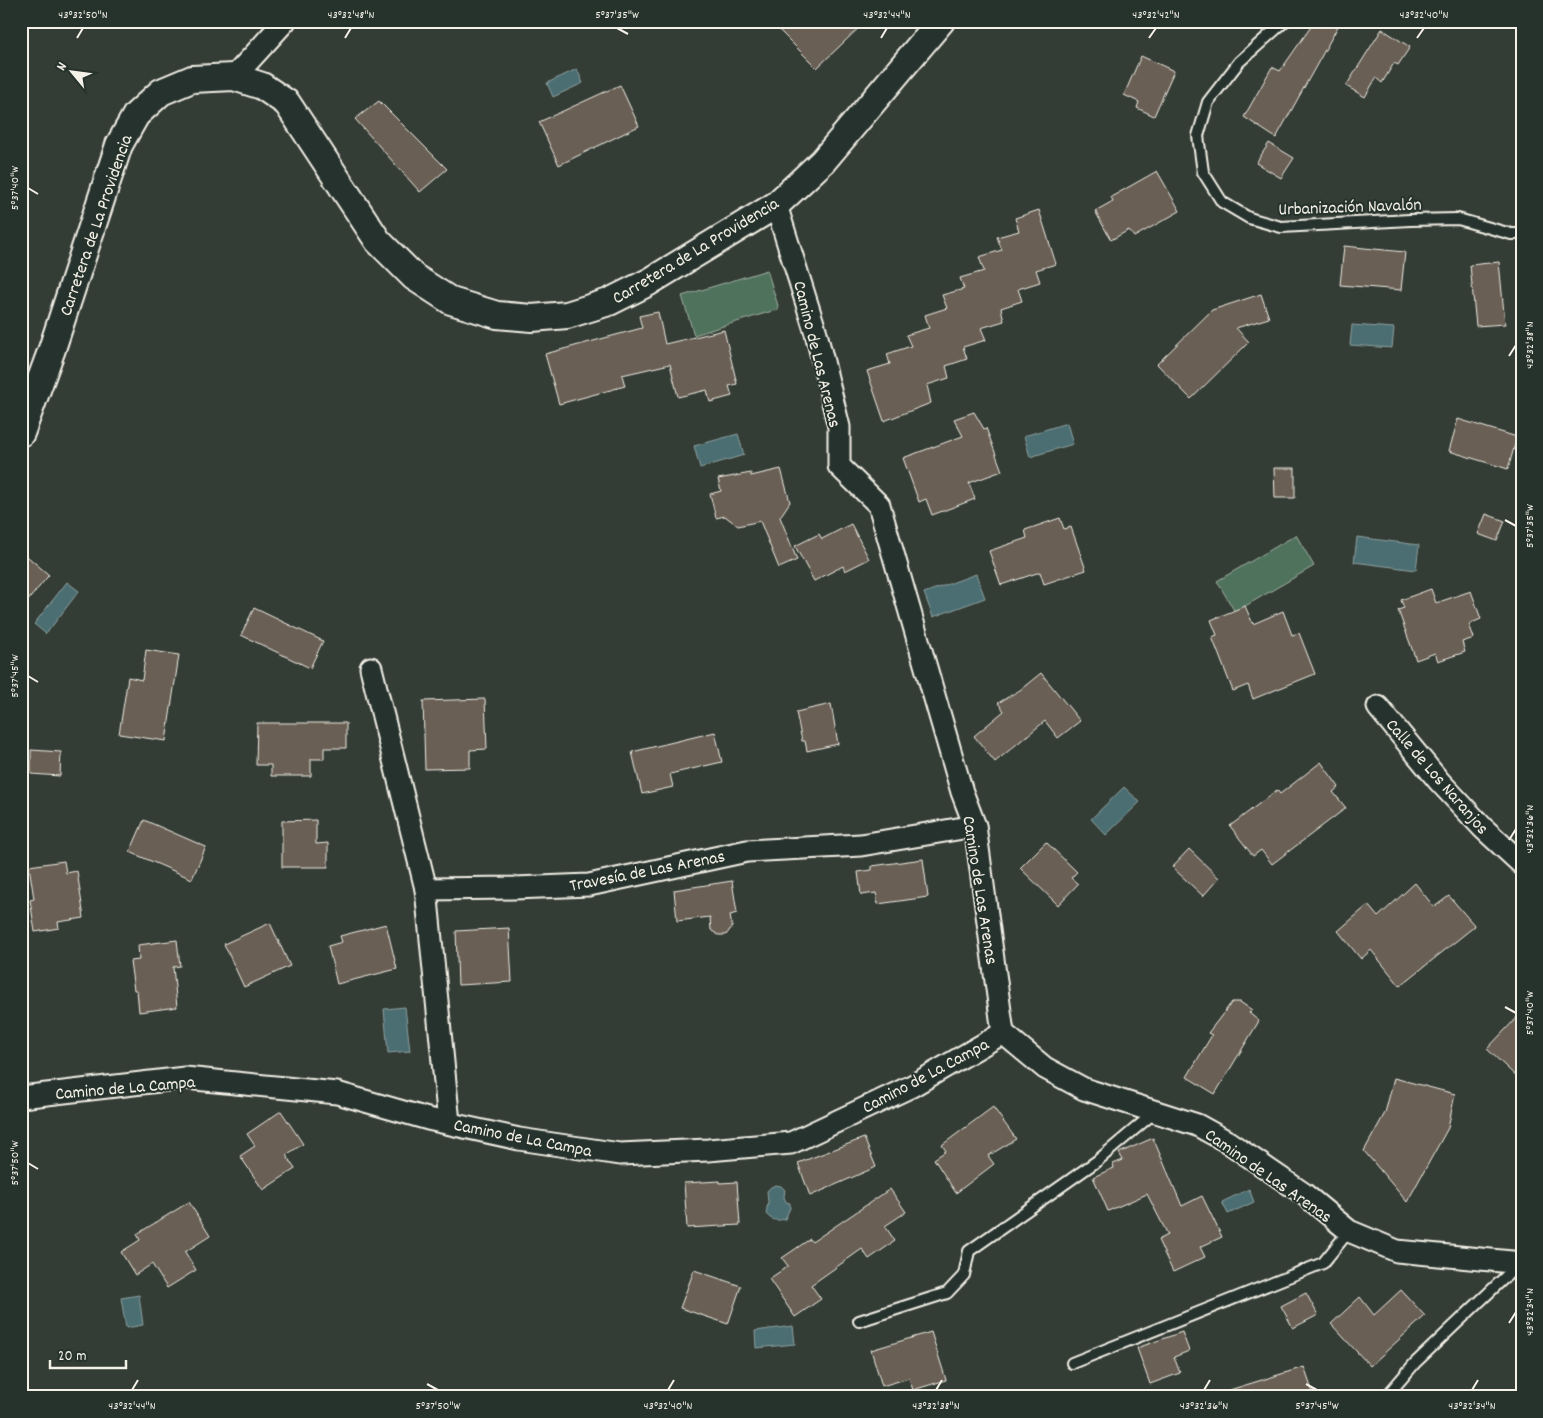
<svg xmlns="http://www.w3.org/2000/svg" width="1543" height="1418" font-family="Dekko,sans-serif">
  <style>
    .green { fill: #50725d; stroke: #a2b2a2 }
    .water { fill: #4c6e72; stroke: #8fa2a1 }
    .building { fill: #695e54; stroke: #f4f1e8 }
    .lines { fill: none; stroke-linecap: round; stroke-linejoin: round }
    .service-casing { stroke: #f4f1e8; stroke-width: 14 }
    .minor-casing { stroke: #f4f1e8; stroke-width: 25 }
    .tertiary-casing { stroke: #f4f1e8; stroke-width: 30 }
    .service { stroke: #26332d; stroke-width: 10 }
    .minor { stroke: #26332d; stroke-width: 21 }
    .tertiary { stroke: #26332d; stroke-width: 26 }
    .ticks { fill: none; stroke: #f4f1e8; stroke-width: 2 }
    .labels { text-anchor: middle; stroke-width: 4; stroke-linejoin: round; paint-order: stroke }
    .street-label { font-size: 18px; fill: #f4f1e8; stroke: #26332d }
    .neatline { fill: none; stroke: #f4f1e8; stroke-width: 2 }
    .ticks-label { font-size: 12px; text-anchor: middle; fill: #f4f1e8 }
  </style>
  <rect width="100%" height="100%" fill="#333c35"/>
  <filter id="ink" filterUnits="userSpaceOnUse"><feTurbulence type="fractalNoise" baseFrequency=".02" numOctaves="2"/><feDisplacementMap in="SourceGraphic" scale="10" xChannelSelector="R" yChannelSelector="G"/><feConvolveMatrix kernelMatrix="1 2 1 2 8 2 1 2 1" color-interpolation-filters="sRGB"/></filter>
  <g filter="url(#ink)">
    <g class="green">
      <path d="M767 270 779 309 694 335 682 296Z"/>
      <path d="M1296 535 1314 566 1235 612 1217 581Z"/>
    </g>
    <g class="water">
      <path d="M577 69 583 83 553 97 547 83Z"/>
      <path d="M1352 325 1394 328 1392 348 1350 345Z"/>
      <path d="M1067 423 1073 444 1030 457 1024 436Z"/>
      <path d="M738 434 744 455 700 468 694 446Z"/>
      <path d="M1357 537 1419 545 1416 570 1354 562Z"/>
      <path d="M976 574 985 598 933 617 924 593Z"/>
      <path d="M67 582 79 591 46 634 34 624Z"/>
      <path d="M1124 787 1140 802 1106 835 1091 819Z"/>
      <path d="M405 1007 410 1051 388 1053 384 1009Z"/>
      <path d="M776 1185 781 1186 785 1190 784 1197 786 1202 790 1203V1208L785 1219C777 1221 772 1221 766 1214L768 1202 767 1191 771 1187Z"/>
      <path d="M1249 1189 1254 1202 1228 1214 1222 1202Z"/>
      <path d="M139 1295 143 1325 126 1328 121 1298Z"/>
      <path d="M793 1326 795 1344 756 1348 755 1331Z"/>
    </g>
    <g class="building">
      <path d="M770 21H866L817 68Z"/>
      <path d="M1315 21H1341L1276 138 1244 117 1272 67 1280 71Z"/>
      <path d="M1382 29 1410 47 1398 65 1394 63 1382 83 1376 78 1365 97 1346 86Z"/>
      <path d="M1141 56 1174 71 1154 116 1137 108 1139 102 1124 95Z"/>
      <path d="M620 85 639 126 559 165 539 122Z"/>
      <path d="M379 101 447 169 420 192 355 119Z"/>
      <path d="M1269 143 1294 158 1281 178 1256 163Z"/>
      <path d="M1157 171 1180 211 1134 237 1129 230 1111 240 1095 211 1113 201 1111 197Z"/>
      <path d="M1039 210 1056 264 1036 270 1040 282 1018 289 1022 301 1001 308 1004 321 981 328 986 340 963 347 967 359 946 366 949 378 927 385 931 403 884 421 867 371 890 364 887 354 911 346 906 335 929 328 925 315 947 308 942 295 964 289 960 278 984 271 979 257 1002 250 997 237 1019 231 1015 218Z"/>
      <path d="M1344 246 1405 252 1401 290 1340 285Z"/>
      <path d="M1499 262 1505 324 1476 326 1470 265Z"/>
      <path d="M1261 294 1269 318 1236 328 1249 342 1191 399 1157 364 1212 310Z"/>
      <path d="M658 312 665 344 724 330 737 384 729 386 732 396 710 402 707 390 678 397 670 364 622 375 625 386 559 404 545 354 642 328 639 316Z"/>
      <path d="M974 412 984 429 986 428 1002 471 969 483 975 499 932 515 926 499 919 502 903 458 963 436 954 419Z"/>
      <path d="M1458 419 1517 437 1508 469 1449 451Z"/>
      <path d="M1274 468H1295V498H1275Z"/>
      <path d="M781 469 790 502 780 517 797 560 779 568 760 521 738 526 725 516 716 518 710 494 721 491 718 479 751 473V476Z"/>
      <path d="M1486 514 1505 521 1497 541 1478 534Z"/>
      <path d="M1060 518 1064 529 1071 527 1086 570 1044 584 1040 572 1001 585 989 551 1027 538 1025 530Z"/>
      <path d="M851 524 869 559 845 571 843 566 814 581 795 546 819 534 822 539Z"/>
      <path d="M21 551 49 575 21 609Z"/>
      <path d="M1431 589 1436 603 1471 591 1481 619 1469 624 1474 638 1462 642 1465 652 1438 661 1435 653 1416 660 1398 610 1404 608 1401 600Z"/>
      <path d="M1245 606 1253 624 1283 611 1292 635 1299 633 1315 674 1253 699 1248 685 1233 691 1212 637 1217 635 1211 620Z"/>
      <path d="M254 608 323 641 310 668 241 635Z"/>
      <path d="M146 650 179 655 166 741 119 734 128 677 142 680Z"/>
      <path d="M1041 673 1080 721 1058 738 1045 721 995 762 974 736 1004 711 998 703 1020 690Z"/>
      <path d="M485 699 487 749 470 750V768L425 769 423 701Z"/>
      <path d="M831 704 838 744 807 751 805 741H802L796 712Z"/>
      <path d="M257 723H346V748H324V759H311V776H271V765H256Z"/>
      <path d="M715 732 722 762 670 774 673 787 642 794 632 752Z"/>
      <path d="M31 750 61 752 60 776 31 774Z"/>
      <path d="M1321 762 1339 787 1333 792 1346 808 1272 864 1261 850 1253 856 1230 826 1277 790 1280 794Z"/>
      <path d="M144 820 206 847 192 879 130 852Z"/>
      <path d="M316 820V844L328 843V867H282V821Z"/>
      <path d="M1046 842 1077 872 1071 878 1078 884 1058 905 1020 868Z"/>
      <path d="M1189 849 1219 878 1203 896 1172 867Z"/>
      <path d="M923 859 928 897 878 904 876 893 861 895 858 872 872 870V866Z"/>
      <path d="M64 861 66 873 77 871 84 918 58 922 59 928 35 932 30 900 34 899 29 866Z"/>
      <path d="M732 881 737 913 730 915 732 927 726 935H718L711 930 710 917 677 921 674 890Z"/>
      <path d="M1415 883 1434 907 1449 896 1475 926 1400 986 1371 950 1361 959 1338 931 1368 905 1378 917Z"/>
      <path d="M270 923 290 966 244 987 224 944Z"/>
      <path d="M386 924 397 969 337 984 328 946 342 942 340 936Z"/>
      <path d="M509 928 512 982 458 985 456 931Z"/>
      <path d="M177 940 180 966 173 967 177 1007 139 1012 137 990H134L130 961 139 960 138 945Z"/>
      <path d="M1232 1002H1240L1252 1010 1249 1013 1259 1021 1215 1094 1187 1077 1212 1035 1208 1033Z"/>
      <path d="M1522 1012V1082L1487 1049Z"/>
      <path d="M1394 1078 1455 1094 1448 1128 1407 1202 1364 1151 1385 1113Z"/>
      <path d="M993 1107 1016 1139 988 1156 994 1164 956 1193 934 1159 946 1151 942 1145Z"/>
      <path d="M281 1111 303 1144 286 1155 295 1169 263 1190 240 1156 255 1146 247 1134Z"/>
      <path d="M864 1138 876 1167 810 1196 798 1163Z"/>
      <path d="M1153 1138 1182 1206 1202 1196 1222 1237 1200 1247 1205 1257 1173 1272 1158 1240 1168 1235 1147 1194 1108 1211 1093 1177 1114 1168 1113 1164 1123 1160 1119 1153Z"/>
      <path d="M720 1181V1183L737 1182 740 1225 687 1228 684 1183Z"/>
      <path d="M890 1189 906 1212 885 1226 895 1241 869 1259 862 1249 811 1285 821 1299 795 1317 769 1279 788 1266 782 1258 810 1239 812 1242Z"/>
      <path d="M189 1202 210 1236 185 1252 196 1270 167 1288 152 1264 135 1275 121 1252 140 1240 137 1234Z"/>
      <path d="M694 1270 741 1286 728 1324 680 1308Z"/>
      <path d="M1401 1290 1425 1316 1370 1366 1331 1324 1360 1297 1374 1315Z"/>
      <path d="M1306 1293 1318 1315 1293 1328 1281 1306Z"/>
      <path d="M931 1332 946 1380 913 1390 909 1378 882 1386 871 1350Z"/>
      <path d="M1182 1332 1189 1351 1174 1357 1180 1373 1150 1384 1137 1348Z"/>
      <path d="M1304 1367 1313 1393 1300 1397H1224L1223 1392Z"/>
    </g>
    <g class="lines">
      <g class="service-casing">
        <g id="service">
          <path d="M1285 21 1239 62 1208 102 1198 136 1203 172 1222 202 1249 218 1281 227 1410 220 1458 219 1511 234H1522"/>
          <path d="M859 1321 947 1293 964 1275 969 1251 1097 1161 1155 1112"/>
          <path d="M1072 1363 1323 1263 1349 1231"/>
          <path d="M1386 1397 1415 1363 1520 1263"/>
        </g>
      </g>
      <g class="minor-casing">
        <g id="minor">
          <path d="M234 77 285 21"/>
          <path d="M776 205 816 333 839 427V466L879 505 962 792 975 826 1003 1033 1045 1068 1084 1089 1197 1125 1228 1142 1304 1194 1349 1231 1397 1251 1522 1263"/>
          <path d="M371 668 426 889 515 888 589 885 747 851 861 845 975 826"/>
          <path d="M1378 707 1439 781 1483 828 1522 864"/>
          <path d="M426 889 449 1123"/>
          <path d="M21 1097 185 1078 337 1093 428 1119 519 1139 620 1154 708 1150 791 1143 912 1086 1003 1033"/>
        </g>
      </g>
      <g class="tertiary-casing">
        <path id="tertiary" d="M21 433 52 349 119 145 136 115 161 92 192 79 234 77 262 86 287 103 378 241 414 277 451 301 497 315 532 318 567 315 609 302 649 282 776 205 823 161 941 21"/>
      </g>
      <use href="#service" class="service"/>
      <use href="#minor" class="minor"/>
      <use href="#tertiary" class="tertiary"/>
    </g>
  </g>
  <path class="ticks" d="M617 28 628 34M77 38 83 28M345 38 351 28M881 38 887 28M1149 38 1156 28M1417 38 1424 28M28 188 38 194M1509 356 1516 345M1505 520 1516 526M28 676 38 682M1509 840 1516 829M1505 1007 1516 1013M28 1163 38 1169M1509 1323 1516 1312M427 1384 438 1390M1306 1384 1317 1390M132 1390 138 1380M668 1390 674 1380M936 1390 942 1380M1204 1390 1210 1380M1472 1390 1478 1380"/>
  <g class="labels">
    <g class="street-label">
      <text transform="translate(1350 206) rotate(-2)" y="6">Urbanización Navalón</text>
      <text transform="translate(95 225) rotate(-71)" y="6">Carretera de La Providencia</text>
      <text transform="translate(695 250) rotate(-31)" y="6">Carretera de La Providencia</text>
      <text transform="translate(818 354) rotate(76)" y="6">Camino de Las Arenas</text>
      <text transform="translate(1438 776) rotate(49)" y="6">Calle de Los Naranjos</text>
      <text transform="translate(647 870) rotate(-11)" y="6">Travesía de Las Arenas</text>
      <text transform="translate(981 890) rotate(81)" y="6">Camino de Las Arenas</text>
      <text transform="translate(925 1075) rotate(-28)" y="6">Camino de La Campa</text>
      <text transform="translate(125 1087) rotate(-5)" y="6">Camino de La Campa</text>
      <text transform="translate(523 1137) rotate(11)" y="6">Camino de La Campa</text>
      <text transform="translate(1269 1175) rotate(35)" y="6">Camino de Las Arenas</text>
    </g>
  </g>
  <rect width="1543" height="1418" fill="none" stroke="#26332d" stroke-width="55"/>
  <g transform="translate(72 72) rotate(299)" stroke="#26332d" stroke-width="4" paint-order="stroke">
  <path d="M0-4L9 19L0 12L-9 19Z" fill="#f4f1e8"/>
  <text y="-8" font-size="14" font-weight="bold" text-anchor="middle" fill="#f4f1e8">N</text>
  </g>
  <path d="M50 1360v8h76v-8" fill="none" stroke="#f4f1e8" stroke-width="2.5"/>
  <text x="58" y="1360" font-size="15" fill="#f4f1e8" stroke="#26332d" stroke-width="4" paint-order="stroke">20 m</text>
  <rect x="28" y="28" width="1488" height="1362" class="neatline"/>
  <g class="ticks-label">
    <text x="83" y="18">43°32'50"N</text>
    <text x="351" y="18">43°32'48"N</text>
    <text x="617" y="18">5°37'35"W</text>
    <text x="887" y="18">43°32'44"N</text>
    <text x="1156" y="18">43°32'42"N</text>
    <text x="1424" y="18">43°32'40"N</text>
    <text transform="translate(14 188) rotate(-90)" y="4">5°37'40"W</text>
    <text transform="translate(1529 345) rotate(-90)" y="4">43°32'38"N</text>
    <text transform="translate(1529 526) rotate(-90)" y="4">5°37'35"W</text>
    <text transform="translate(14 676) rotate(-90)" y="4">5°37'45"W</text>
    <text transform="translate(1529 829) rotate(-90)" y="4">43°32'36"N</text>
    <text transform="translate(1529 1013) rotate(-90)" y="4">5°37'40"W</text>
    <text transform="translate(14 1163) rotate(-90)" y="4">5°37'50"W</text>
    <text transform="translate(1529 1312) rotate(-90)" y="4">43°32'34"N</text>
    <text x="132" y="1409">43°32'44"N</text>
    <text x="438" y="1409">5°37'50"W</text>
    <text x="668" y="1409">43°32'40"N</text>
    <text x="936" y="1409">43°32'38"N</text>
    <text x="1204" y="1409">43°32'36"N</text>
    <text x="1317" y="1409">5°37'45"W</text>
    <text x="1472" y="1409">43°32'34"N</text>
  </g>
</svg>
